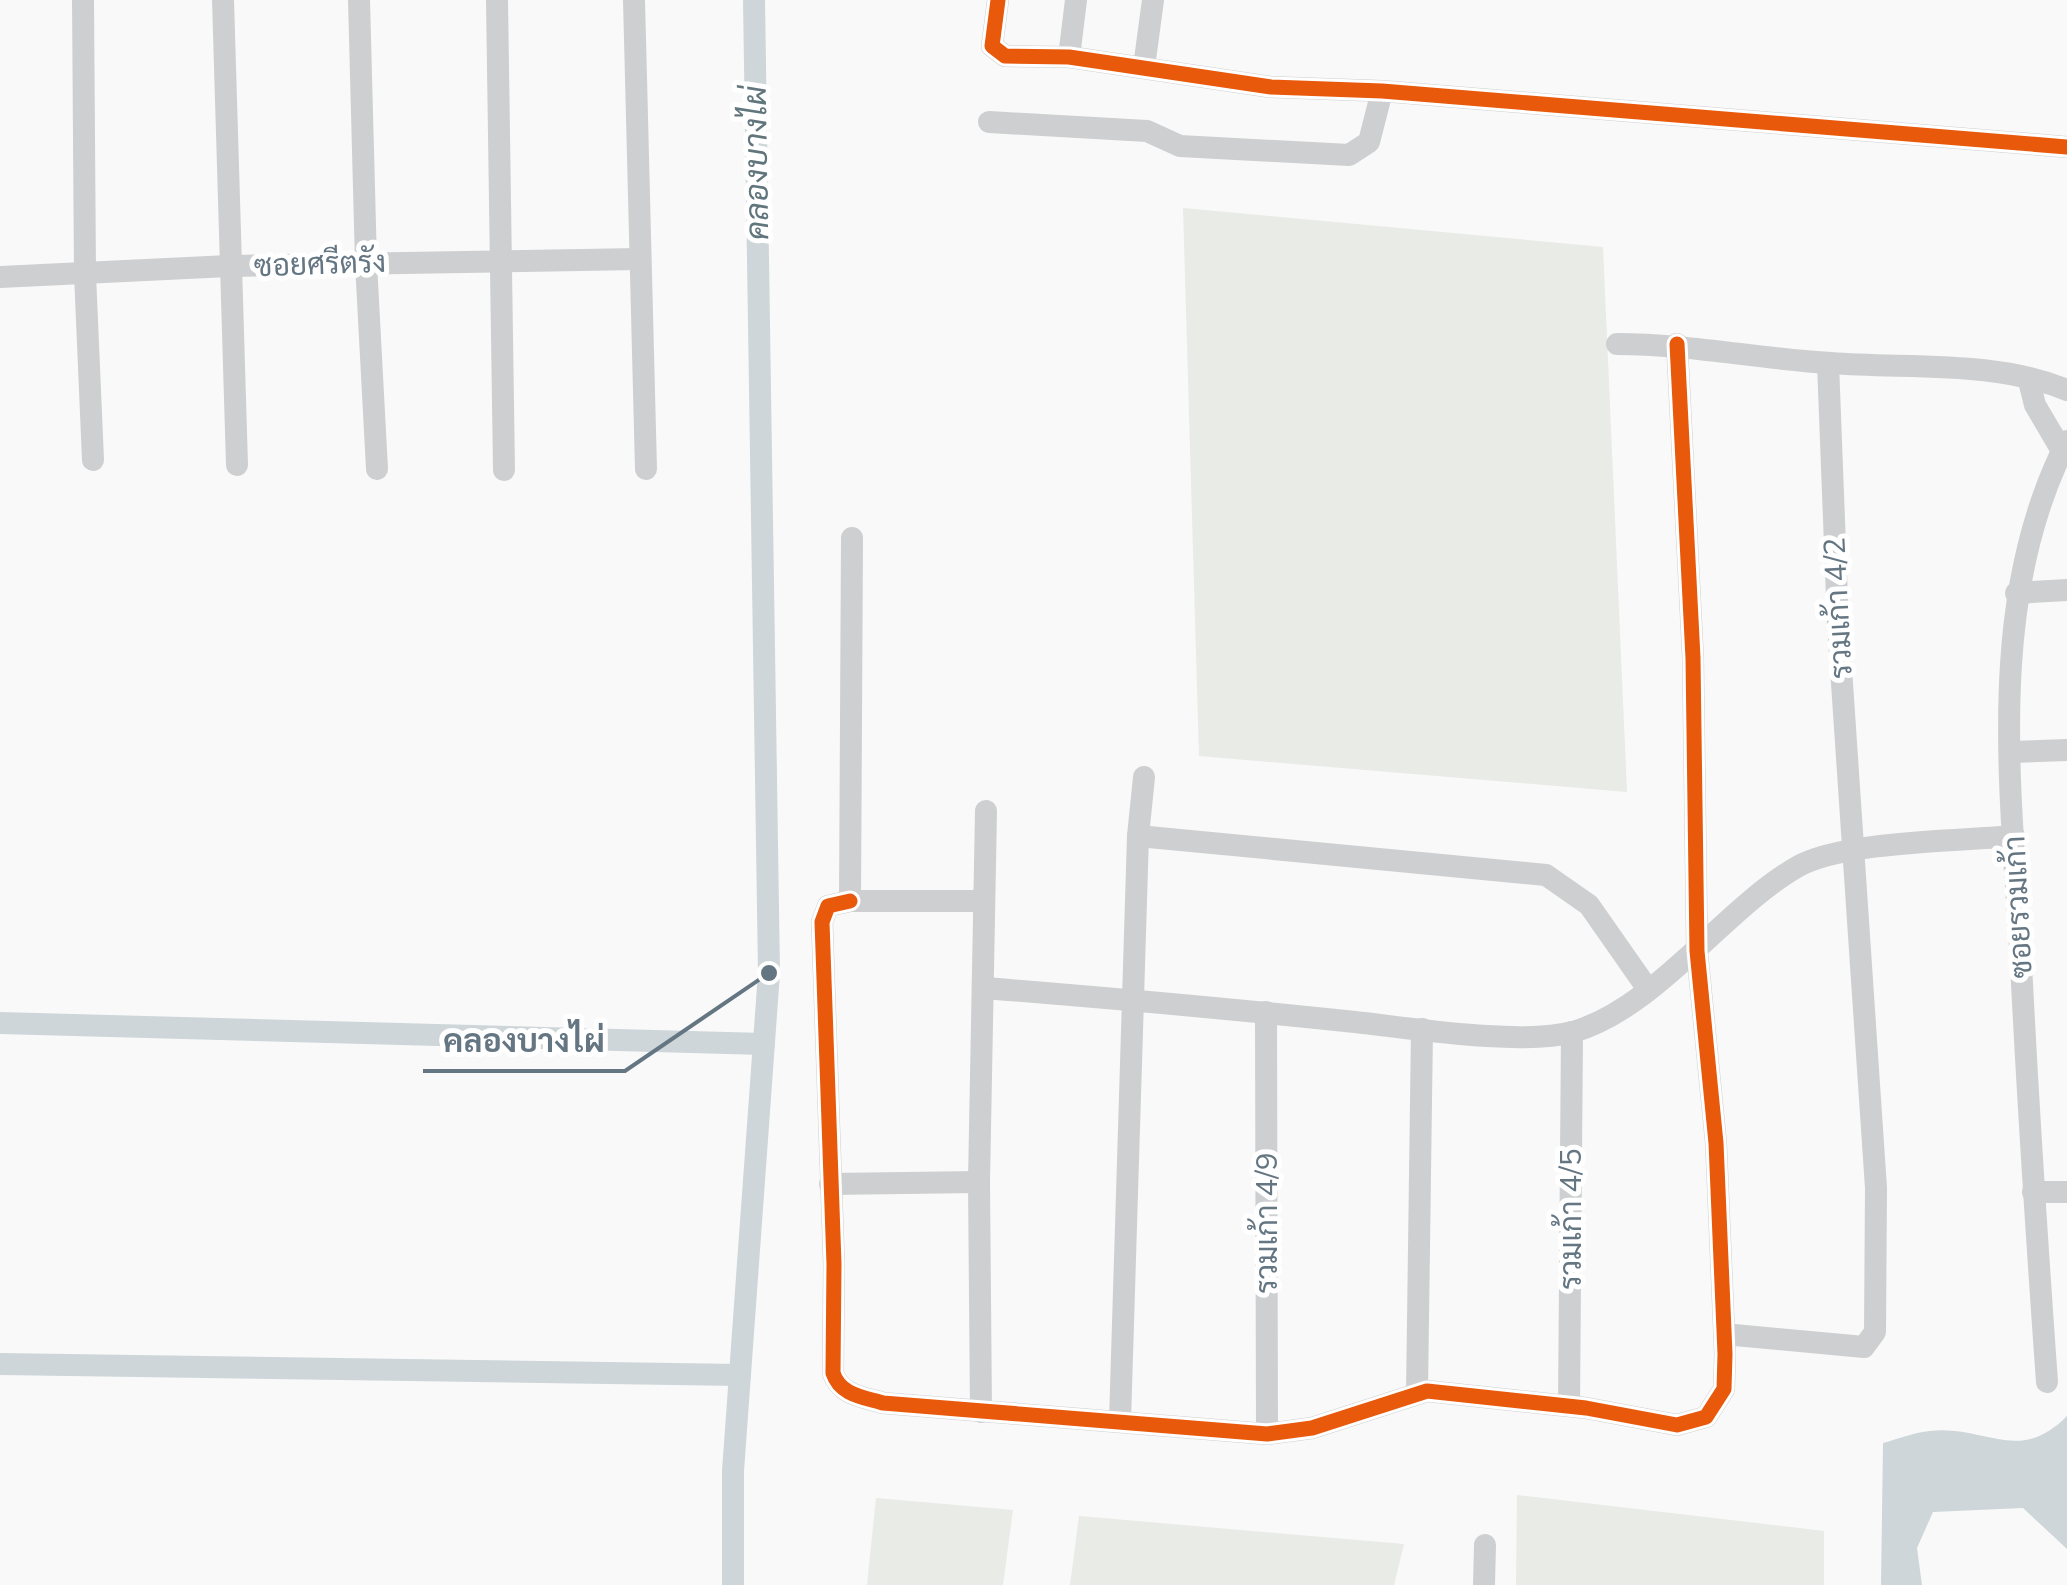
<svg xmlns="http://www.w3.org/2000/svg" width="2067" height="1585" font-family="'Nunito Sans',Sarabun,sans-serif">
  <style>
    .green { fill: #e8ebe6 }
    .water { fill: #ced6d9 }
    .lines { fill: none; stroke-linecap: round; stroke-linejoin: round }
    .canal { stroke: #ced6d9; stroke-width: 22 }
    .minor { stroke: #cecfd0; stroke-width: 22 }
    .cycleway-casing { stroke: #fff; stroke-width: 21 }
    .cycleway { stroke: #e8590c; stroke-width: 15 }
    .labels { text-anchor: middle; stroke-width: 10; stroke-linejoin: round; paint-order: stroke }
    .street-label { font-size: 30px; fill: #657683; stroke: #fff }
    .water-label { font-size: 32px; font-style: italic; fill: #60757c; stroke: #fff }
    .leader { fill: none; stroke: #657683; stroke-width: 4 }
    .callout-dot { fill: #657683; stroke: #fff; stroke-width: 4 }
    .callout-label { font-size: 32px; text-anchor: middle; font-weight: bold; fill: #657683; stroke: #fff; stroke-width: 10; stroke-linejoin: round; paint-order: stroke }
  </style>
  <rect width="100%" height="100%" fill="#f9f9f9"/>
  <g class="green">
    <path d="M1183 208 1603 247 1627 792 1199 756Z"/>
    <path d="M1517 1495 1824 1531V1585H1516Z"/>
    <path d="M876 1498 1013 1510 1003 1585H867Z"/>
    <path d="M1079 1516 1404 1544 1394 1585H1070Z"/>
  </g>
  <path class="water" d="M2067 1416V1549L2023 1508 1933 1512 1917 1548 1922 1585H1881L1883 1443C1898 1439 1915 1432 1930 1431 1985 1425 2019 1465 2067 1416Z"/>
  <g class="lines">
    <g class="canal">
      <path d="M0 1023 764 1044"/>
      <path d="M0 1364 740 1375"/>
      <path d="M733 1585V1471L769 973 754 0"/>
    </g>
    <g class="minor">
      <path d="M83 0 85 274 93 460"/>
      <path d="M223 0 237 465"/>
      <path d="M359 0 366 263 377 469"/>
      <path d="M497 0 504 470"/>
      <path d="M634 0 646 469"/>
      <path d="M998 0 992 46 1005 56 1069 57 1271 87 1382 91 2067 147"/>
      <path d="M1069 57 1076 0"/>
      <path d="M1144 67 1153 0"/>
      <path d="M989 122 1147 131 1180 146 1349 155 1369 142 1382 91"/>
      <path d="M0 277 229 266 639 259"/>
      <path d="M1617 344C1689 344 1759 359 1831 363 1909 369 1994 360 2067 390"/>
      <path d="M2029 381 2035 405 2062 451"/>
      <path d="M852 538 850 901H982"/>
      <path d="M2016 593 2067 590"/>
      <path d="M2012 752 2067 750"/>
      <path d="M1138 836 1546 875 1589 905 1647 988"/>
      <path d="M850 901 828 906 822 922 834 1264 833 1373C840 1395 863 1397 883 1403L1267 1434 1312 1428 1427 1391 1586 1408 1677 1425 1706 1417 1724 1389 1725 1354 1716 1143 1697 951 1693 658 1677 344"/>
      <path d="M985 988C1109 998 1232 1009 1355 1022 1411 1028 1520 1046 1573 1032 1656 1008 1724 909 1797 867 1842 841 1960 841 2014 836"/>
      <path d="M1266 1012 1267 1434"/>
      <path d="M830 1184 979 1182"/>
      <path d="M2033 1192H2067"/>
      <path d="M1724 1334 1864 1347 1875 1332 1876 1188 1838 624 1828 363"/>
      <path d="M2047 1382C2037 1242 2028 1103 2021 964 2011 790 1985 601 2067 441"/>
      <path d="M1417 1393 1422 1029"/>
      <path d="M1569 1406 1572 1032"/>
      <path d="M981 1412 979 1182 986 811"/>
      <path d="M1120 1421 1138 836 1144 777"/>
      <path d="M1484 1585 1485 1545"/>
    </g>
    <g class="cycleway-casing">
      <g id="cycleway">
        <path d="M998 0 992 46 1005 56 1069 57 1271 87 1382 91 2067 147"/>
        <path d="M850 901 828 906 822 922 834 1264 833 1373C840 1395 863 1397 883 1403L1267 1434 1312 1428 1427 1391 1586 1408 1677 1425 1706 1417 1724 1389 1725 1354 1716 1143 1697 951 1693 658 1677 344"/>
      </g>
    </g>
    <use href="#cycleway" class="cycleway"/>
  </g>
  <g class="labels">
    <g class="street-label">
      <text transform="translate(320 264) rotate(-2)" y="10">ซอยศรีตรัง</text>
      <text transform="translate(1838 608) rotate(-93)" y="10">รวมเก้า 4/2</text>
      <text transform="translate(2018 907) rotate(-93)" y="10">ซอยรวมเก้า</text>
      <text transform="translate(1571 1219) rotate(-90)" y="10">รวมเก้า 4/5</text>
      <text transform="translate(1267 1223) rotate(-90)" y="10">รวมเก้า 4/9</text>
    </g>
    <g class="water-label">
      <text transform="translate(756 163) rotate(-91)" y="11">คลองบางไผ่</text>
    </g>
  </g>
  <path class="leader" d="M769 973L625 1071H423"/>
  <circle class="callout-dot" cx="769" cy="973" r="10"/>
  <g class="callout-label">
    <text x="524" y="1052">คลองบางไผ่</text>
  </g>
</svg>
